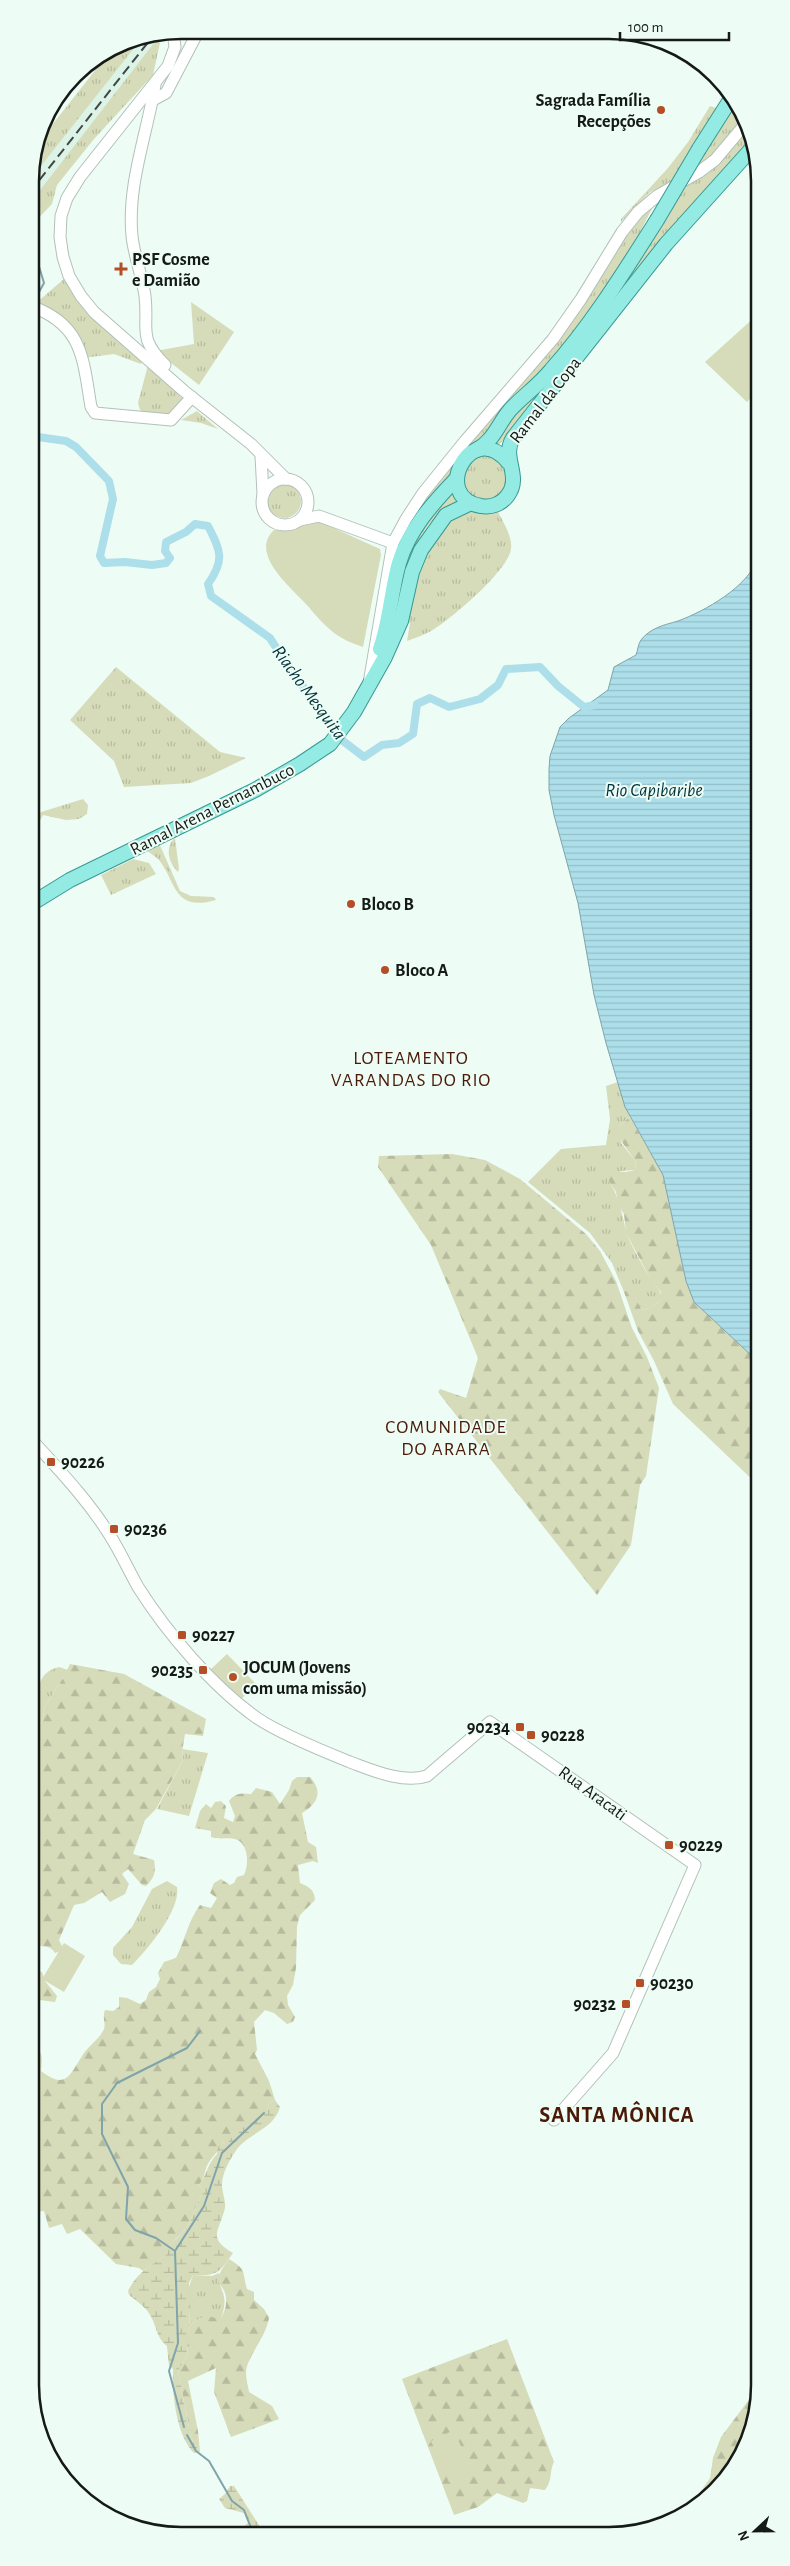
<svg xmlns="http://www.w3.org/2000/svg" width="790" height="2566" font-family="'Alegreya Sans',sans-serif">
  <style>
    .built { fill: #dcf3e7 }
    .grass { fill: url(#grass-tufts) }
    .forest { fill: url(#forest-firs) }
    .wetland { fill: url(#wetland-marsh) }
    .park { fill: #d6dbb9 }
    .water { fill: url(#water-rules); stroke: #7fa4ab }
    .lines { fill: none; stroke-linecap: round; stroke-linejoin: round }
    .stream { stroke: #7fa4ab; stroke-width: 2 }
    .canal { stroke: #addfea; stroke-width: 8 }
    .minor-casing { stroke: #b2c0b9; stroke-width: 13 }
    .major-casing { stroke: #389991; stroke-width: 16 }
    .minor { stroke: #fff; stroke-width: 11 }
    .major { stroke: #93ebe4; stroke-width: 14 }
    .rail { stroke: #414844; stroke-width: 2; stroke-dasharray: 10 5; stroke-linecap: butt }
    .major-bridge-casing { stroke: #389991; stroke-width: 16; stroke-linecap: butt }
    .major-bridge { stroke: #93ebe4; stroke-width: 14 }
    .poi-dot { fill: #b54e27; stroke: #edfdf5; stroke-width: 2 }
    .labels { text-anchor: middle; stroke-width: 4; stroke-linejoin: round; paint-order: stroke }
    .poi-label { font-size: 18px; font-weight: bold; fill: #151a17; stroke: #edfdf5; text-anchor: start }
    .street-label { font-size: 18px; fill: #151a17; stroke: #edfdf5 }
    .water-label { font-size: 19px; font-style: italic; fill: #02333c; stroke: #edfdf5 }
    .neighbourhood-label { font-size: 19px; letter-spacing: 1px; fill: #4b1a07; stroke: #edfdf5 }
    .district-label { font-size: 22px; font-weight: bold; letter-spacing: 1px; fill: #4b1a07; stroke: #edfdf5 }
    .rim { fill: none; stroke: #151a17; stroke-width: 2.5 }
  </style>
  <defs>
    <pattern id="grass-tufts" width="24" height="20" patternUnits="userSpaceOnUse" patternTransform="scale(1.25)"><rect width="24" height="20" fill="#d6dbb9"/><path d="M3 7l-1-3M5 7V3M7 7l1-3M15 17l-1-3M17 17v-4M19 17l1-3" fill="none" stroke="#b7bb9e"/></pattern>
    <pattern id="forest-firs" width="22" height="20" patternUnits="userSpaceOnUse" patternTransform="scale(1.25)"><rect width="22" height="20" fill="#d6dbb9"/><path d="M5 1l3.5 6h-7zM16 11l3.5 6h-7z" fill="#b7bb9e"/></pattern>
    <pattern id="wetland-marsh" width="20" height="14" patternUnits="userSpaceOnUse" patternTransform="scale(1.25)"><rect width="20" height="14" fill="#d6dbb9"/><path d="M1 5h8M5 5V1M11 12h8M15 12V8" fill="none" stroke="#b7bb9e"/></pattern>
    <pattern id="water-rules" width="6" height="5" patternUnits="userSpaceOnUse" patternTransform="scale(1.25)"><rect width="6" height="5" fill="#addfea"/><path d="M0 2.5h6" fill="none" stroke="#94bfc8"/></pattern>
  </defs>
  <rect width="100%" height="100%" fill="#edfdf5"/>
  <path class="built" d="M161 34 30 203V180L142 38Z"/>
  <g class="grass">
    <path d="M142 38 30 180 37 144 112 49 124 41Z"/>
    <path d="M157 39 160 43 153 75 94 139 57 185 52 204 30 227V203Z"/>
    <path d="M736 103 745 115 716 151 699 167 650 192 621 222V219L668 168 688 142 710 106 719 109Z"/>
    <path d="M748 126 752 138 700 197 499 445 495 446 505 423 671 206 692 180Z"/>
    <path d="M663 193 654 205 619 272 583 321 536 376 501 408 492 430 467 450 454 465V477L394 553 427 491 498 405 615 247Z"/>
    <path d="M65 278 143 360 141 364 114 354 83 358C71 337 61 309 35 304Z"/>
    <path d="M191 302 234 332 199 385 156 351 194 344Z"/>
    <path d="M148 365 185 401 169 415 146 413 140 410 138 403Z"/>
    <path d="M197 411 218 429 201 423 181 420Z"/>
    <circle cx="484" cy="478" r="22"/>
    <circle cx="284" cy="501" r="17"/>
    <path d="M454 491 460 502C410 518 402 591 392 635 401 570 406 540 454 491Z"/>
    <path d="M465 509 497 510C502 520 513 537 511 549 508 571 450 620 431 631 424 635 415 638 407 641L410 623H407L420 560 441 526Z"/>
    <path d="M116 667 220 752 246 758 209 776 191 783 124 787 114 761 70 720Z"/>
    <path d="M83 799 88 805 87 814 79 819 66 820 43 815 31 838 32 818 38 813Z"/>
    <path d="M175 838 179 869 178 872C169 864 164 847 175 838Z"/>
    <path d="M159 843 180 891 191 896 214 897 216 900C173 912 177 883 159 860 155 856 150 853 146 850Z"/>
    <path d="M133 859 149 863 156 874 111 895 101 875Z"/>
    <path d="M618 1082 630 1117 619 1126 621 1143 636 1162 635 1170 620 1171 609 1181C619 1197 622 1214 626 1231 627 1238 646 1272 651 1279 654 1285 663 1291 661 1299 659 1304 650 1307 645 1310L641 1309 631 1289 624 1292 612 1263 590 1233 528 1182 561 1149 606 1145 610 1119 606 1086Z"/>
    <path d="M59 1667 68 1670 45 1706 42 1722 32 1733C32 1726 31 1717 33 1710 34 1706 36 1703 37 1699 39 1682 41 1672 59 1667Z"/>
    <path d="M182 1749 208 1753 189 1816 157 1809 183 1760Z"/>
    <path d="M167 1881 177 1887C181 1910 147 1950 132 1965L121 1964 113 1955V1948L132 1927 152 1889Z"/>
    <path d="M219 2273C219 2296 230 2291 221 2319L200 2318 190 2326 188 2290 193 2275 212 2276Z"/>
  </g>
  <g class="forest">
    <path d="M630 1117 663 1175 686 1281 694 1302 753 1357 759 1365V1486L673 1404 654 1361 638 1331 624 1292 631 1288 641 1309 645 1310 658 1303 661 1299V1292L651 1280 626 1233 624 1214 618 1205 616 1192 609 1181V1176L613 1171 626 1172 635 1170 636 1162 617 1135 619 1126Z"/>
    <path d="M452 1154 485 1160 520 1179 586 1234 600 1251 616 1281 632 1328 647 1357 659 1388 646 1476 640 1485 631 1545 597 1595 438 1392 440 1389 466 1398 478 1358 431 1245 378 1167 379 1156Z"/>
    <path d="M70 1664 124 1674 206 1719 203 1736 185 1734 182 1752 183 1760 156 1809 145 1820 133 1854 154 1860C156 1872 155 1877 146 1886L142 1885 128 1869 122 1874 129 1884 125 1894 110 1902 102 1892 84 1903 74 1905 59 1940 64 1950 55 1953C51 1945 41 1946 32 1946V1733L42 1722 45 1706 63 1678Z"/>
    <path d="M297 1777H310C324 1792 317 1804 302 1813L308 1842 316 1847 318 1863 313 1861 298 1865 300 1883C309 1887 314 1889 315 1900L300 1915 297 1926 296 1968 293 1985 287 1996 288 2005 295 2017 293 2022 287 2024 274 2013 265 2010 254 2022 257 2050 255 2054 269 2081 275 2100 269 2103 267 2109 243 2124 226 2145 223 2142C218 2152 214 2155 209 2162 204 2170 205 2178 199 2185L204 2192C196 2202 197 2207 192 2217 187 2231 177 2238 166 2247L167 2254 143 2271 139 2268 116 2264 80 2229 67 2234 62 2224 49 2228 44 2211 33 2212 32 2045C44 2049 42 2060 41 2071 67 2091 70 2074 84 2053 89 2046 100 2038 104 2029 106 2023 102 2018 105 2010L113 2011 119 2007V1997L127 1998 140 2004 146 2000 149 1992 156 1987 160 1979 158 1973 164 1962 176 1958C185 1940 188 1921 200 1905L211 1908 217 1898 210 1893 214 1883 221 1879 230 1885 234 1883 237 1877 244 1875C249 1865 249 1843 235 1839 228 1837 220 1840 211 1837V1831L195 1828 200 1811 206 1804 211 1808 215 1802 221 1801 226 1806 224 1818 233 1822 235 1816 229 1801C235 1793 242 1793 251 1794L256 1788 272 1792 280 1804 289 1790 292 1781Z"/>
    <path d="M34 1969 42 1972 45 1981 57 1996 55 2002 32 1999Z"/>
    <path d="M229 2259C247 2270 242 2271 247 2289L254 2292V2300L264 2309 269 2318C266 2337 247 2357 246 2372 246 2379 248 2386 249 2392L272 2406 279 2419 231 2437 214 2392 216 2368 188 2381 198 2431 200 2452 191 2438 178 2371 188 2354 187 2346 190 2326 200 2318 207 2316 221 2319C223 2314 226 2308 226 2303 228 2280 206 2289 229 2259Z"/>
    <path d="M507 2339 554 2462C549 2471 553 2480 545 2490L530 2488 527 2501 523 2503 497 2493 478 2507 454 2515 402 2379Z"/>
    <path d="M760 2385 748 2443 722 2485 700 2503 699 2494 710 2478 713 2458 721 2437Z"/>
  </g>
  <g class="wetland">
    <path d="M275 2100 280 2107C274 2129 249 2133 237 2149 230 2159 222 2173 222 2185 222 2192 226 2201 225 2208 219 2232 207 2238 233 2253 219 2273 218 2276 193 2275L189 2283 190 2339 187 2346 188 2354 178 2371 191 2438 200 2452 194 2453C176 2435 172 2394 173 2369L169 2366 167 2346C156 2338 157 2326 150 2315 146 2307 136 2301 129 2295L128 2291C136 2273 152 2265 167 2254L165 2247C177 2239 187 2231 192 2217 197 2207 196 2202 204 2192L199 2185C207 2175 207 2164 217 2154V2149L222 2142 226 2144C238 2132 249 2110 267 2109L269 2103Z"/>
    <path d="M230 2486H234L264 2533H235L248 2523 244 2513 225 2508 219 2499 225 2494Z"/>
  </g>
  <g class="park">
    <path d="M757 315V392L747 402 705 362Z"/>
    <path d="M309 521 320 522 380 549 381 555 363 647C356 644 348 642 342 638 327 630 316 615 305 603 290 587 249 553 274 530H292Z"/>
    <path d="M227 1654 257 1685 240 1700 210 1670Z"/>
    <path d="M64 1943 85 1956 64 1992 42 1979Z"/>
    <path d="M454 2430 472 2472 449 2482 431 2441Z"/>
  </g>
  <path class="water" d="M758 558 759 1365 753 1357 694 1302 686 1281 663 1175 625 1107 606 1043 594 995 578 903 554 815 549 790V769L550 756 560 727 569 718 608 690 614 667 636 655C638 650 638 644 641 640 650 628 664 625 678 621 705 611 748 587 758 558Z"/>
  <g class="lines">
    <g class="stream">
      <path d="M30 255 38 263 44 283 33 303"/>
      <path d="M175 2251 204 2206 222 2153 264 2113"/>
      <path d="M184 2427 169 2371 178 2343 175 2251 156 2238 135 2230 126 2219 128 2187 102 2134V2104L117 2083 187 2048 200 2031"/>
      <path d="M187 2435 196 2451 209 2461 232 2501 244 2510 253 2533"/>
    </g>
    <path class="canal" d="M31 436 66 441 76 447 109 481 113 499 100 556 104 563 125 562 152 565 166 563 170 558 165 551 166 542 186 532 195 524 208 526C221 551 225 560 208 584L211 596 270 638 291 671 330 721 343 741 364 757 382 745 399 743 413 734 417 704 430 698 449 707 480 699 498 685 506 669 540 667 558 686 584 707 595 705"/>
    <g class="minor-casing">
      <g id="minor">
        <path d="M173 32 175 47 168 66 80 177 67 198 61 216 60 237 63 257 69 276 81 296 94 312 184 391 251 444 286 479"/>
        <path d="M155 85C147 134 127 185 132 236 134 256 142 275 145 296 149 330 137 337 165 365"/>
        <path d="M153 100 166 93 199 30"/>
        <path d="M30 306C83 324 83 359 91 407L95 413 171 420 192 397"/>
        <path d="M261 456 263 494"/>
        <circle cx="285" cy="502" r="23"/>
        <path d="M300 520 319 516 393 543"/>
        <path d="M369 683 393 543 406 519 423 493 465 441 553 339 581 299 622 232 638 212 657 196 699 172 715 160 747 122"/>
        <path d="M32 1440C59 1470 87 1499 109 1534 120 1551 128 1569 138 1587 167 1633 213 1687 257 1718 279 1733 325 1752 350 1762 372 1770 403 1784 427 1776L490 1722 695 1865 613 2053 554 2120"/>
      </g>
    </g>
    <g class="major-casing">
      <g id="major">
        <path d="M699 149 732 97"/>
        <path d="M476 450C494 441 498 424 510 410 523 396 539 385 551 370 592 324 624 272 657 220"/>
        <path d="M509 463C471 416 430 498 481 506 491 508 502 504 508 495 522 476 501 457 513 438L666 244 755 145"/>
        <path d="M380 649C390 621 391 591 399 563 409 529 433 503 457 478"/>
        <path d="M31 904 70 880 255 790 300 764 330 744 354 712 385 657 401 621 412 572 421 550 446 515 471 503"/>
      </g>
    </g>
    <use href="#minor" class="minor"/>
    <use href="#major" class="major"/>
    <path class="rail" d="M30 192 153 36"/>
    <g class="major-bridge-casing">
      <path id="major-bridge" d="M657 220 699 149"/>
    </g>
    <use href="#major-bridge" class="major-bridge"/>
  </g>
  <g class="poi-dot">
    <circle cx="661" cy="110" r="5"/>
    <path d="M118.5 261.5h5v5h5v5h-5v5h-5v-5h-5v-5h5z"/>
    <circle cx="351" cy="904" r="5"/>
    <circle cx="385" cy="970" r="5"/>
    <rect x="46" y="1457" width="10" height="10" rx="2.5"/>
    <rect x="109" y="1524" width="10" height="10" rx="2.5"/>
    <rect x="177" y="1630" width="10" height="10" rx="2.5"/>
    <rect x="198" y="1665" width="10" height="10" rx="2.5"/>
    <circle cx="233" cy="1677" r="5"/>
    <rect x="515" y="1722" width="10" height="10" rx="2.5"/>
    <rect x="526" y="1730" width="10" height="10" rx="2.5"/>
    <rect x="664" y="1840" width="10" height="10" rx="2.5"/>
    <rect x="635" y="1978" width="10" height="10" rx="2.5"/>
    <rect x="621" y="1999" width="10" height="10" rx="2.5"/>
  </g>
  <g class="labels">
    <g class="poi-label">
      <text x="651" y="106" text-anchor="end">Sagrada Família<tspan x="651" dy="21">Recepções</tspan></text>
      <text x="132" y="265">PSF Cosme<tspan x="132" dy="21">e Damião</tspan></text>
      <text x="361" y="910">Bloco B</text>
      <text x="395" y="976">Bloco A</text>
      <text x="61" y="1468">90226</text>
      <text x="124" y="1535">90236</text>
      <text x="192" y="1641">90227</text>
      <text x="243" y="1673">JOCUM (Jovens<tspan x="243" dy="21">com uma missão)</tspan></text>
      <text x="193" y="1676" text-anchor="end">90235</text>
      <text x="510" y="1733" text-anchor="end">90234</text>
      <text x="541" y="1741">90228</text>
      <text x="679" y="1851">90229</text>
      <text x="650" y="1989">90230</text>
      <text x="616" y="2010" text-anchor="end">90232</text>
    </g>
    <g class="street-label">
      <text transform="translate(545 400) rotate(-52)" y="6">Ramal da Copa</text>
      <text transform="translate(212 809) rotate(-27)" y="6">Ramal Arena Pernambuco</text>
      <text transform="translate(593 1793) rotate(36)" y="6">Rua Aracati</text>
    </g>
    <g class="water-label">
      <text transform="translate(310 692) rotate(54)" y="7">Riacho Mesquita</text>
      <text x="654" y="796">Rio Capibaribe</text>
    </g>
    <g class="neighbourhood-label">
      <text x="411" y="1064">LOTEAMENTO<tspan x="411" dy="22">VARANDAS DO RIO</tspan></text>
      <text x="446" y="1433">COMUNIDADE<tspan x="446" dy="22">DO ARARA</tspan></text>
    </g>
    <g class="district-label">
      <text x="617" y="2122">SANTA MÔNICA</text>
    </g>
  </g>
  <path d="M0 0H790V2566H0ZM181 39H609A142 142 0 0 1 751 181V2385A142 142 0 0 1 609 2527H181A142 142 0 0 1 39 2385V181A142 142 0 0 1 181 39Z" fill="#edfdf5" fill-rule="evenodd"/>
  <path class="rim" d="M181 39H609A142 142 0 0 1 751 181V2385A142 142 0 0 1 609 2527H181A142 142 0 0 1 39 2385V181A142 142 0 0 1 181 39Z"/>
  <g transform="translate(755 2531) rotate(248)" stroke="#edfdf5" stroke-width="4" paint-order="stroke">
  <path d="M0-4L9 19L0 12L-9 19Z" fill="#151a17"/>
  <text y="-8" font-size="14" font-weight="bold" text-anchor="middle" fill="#151a17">N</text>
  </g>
  <path d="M620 32v8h109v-8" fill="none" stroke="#151a17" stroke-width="2.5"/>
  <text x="628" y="32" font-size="15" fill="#151a17" stroke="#edfdf5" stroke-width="4" paint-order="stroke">100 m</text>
</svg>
